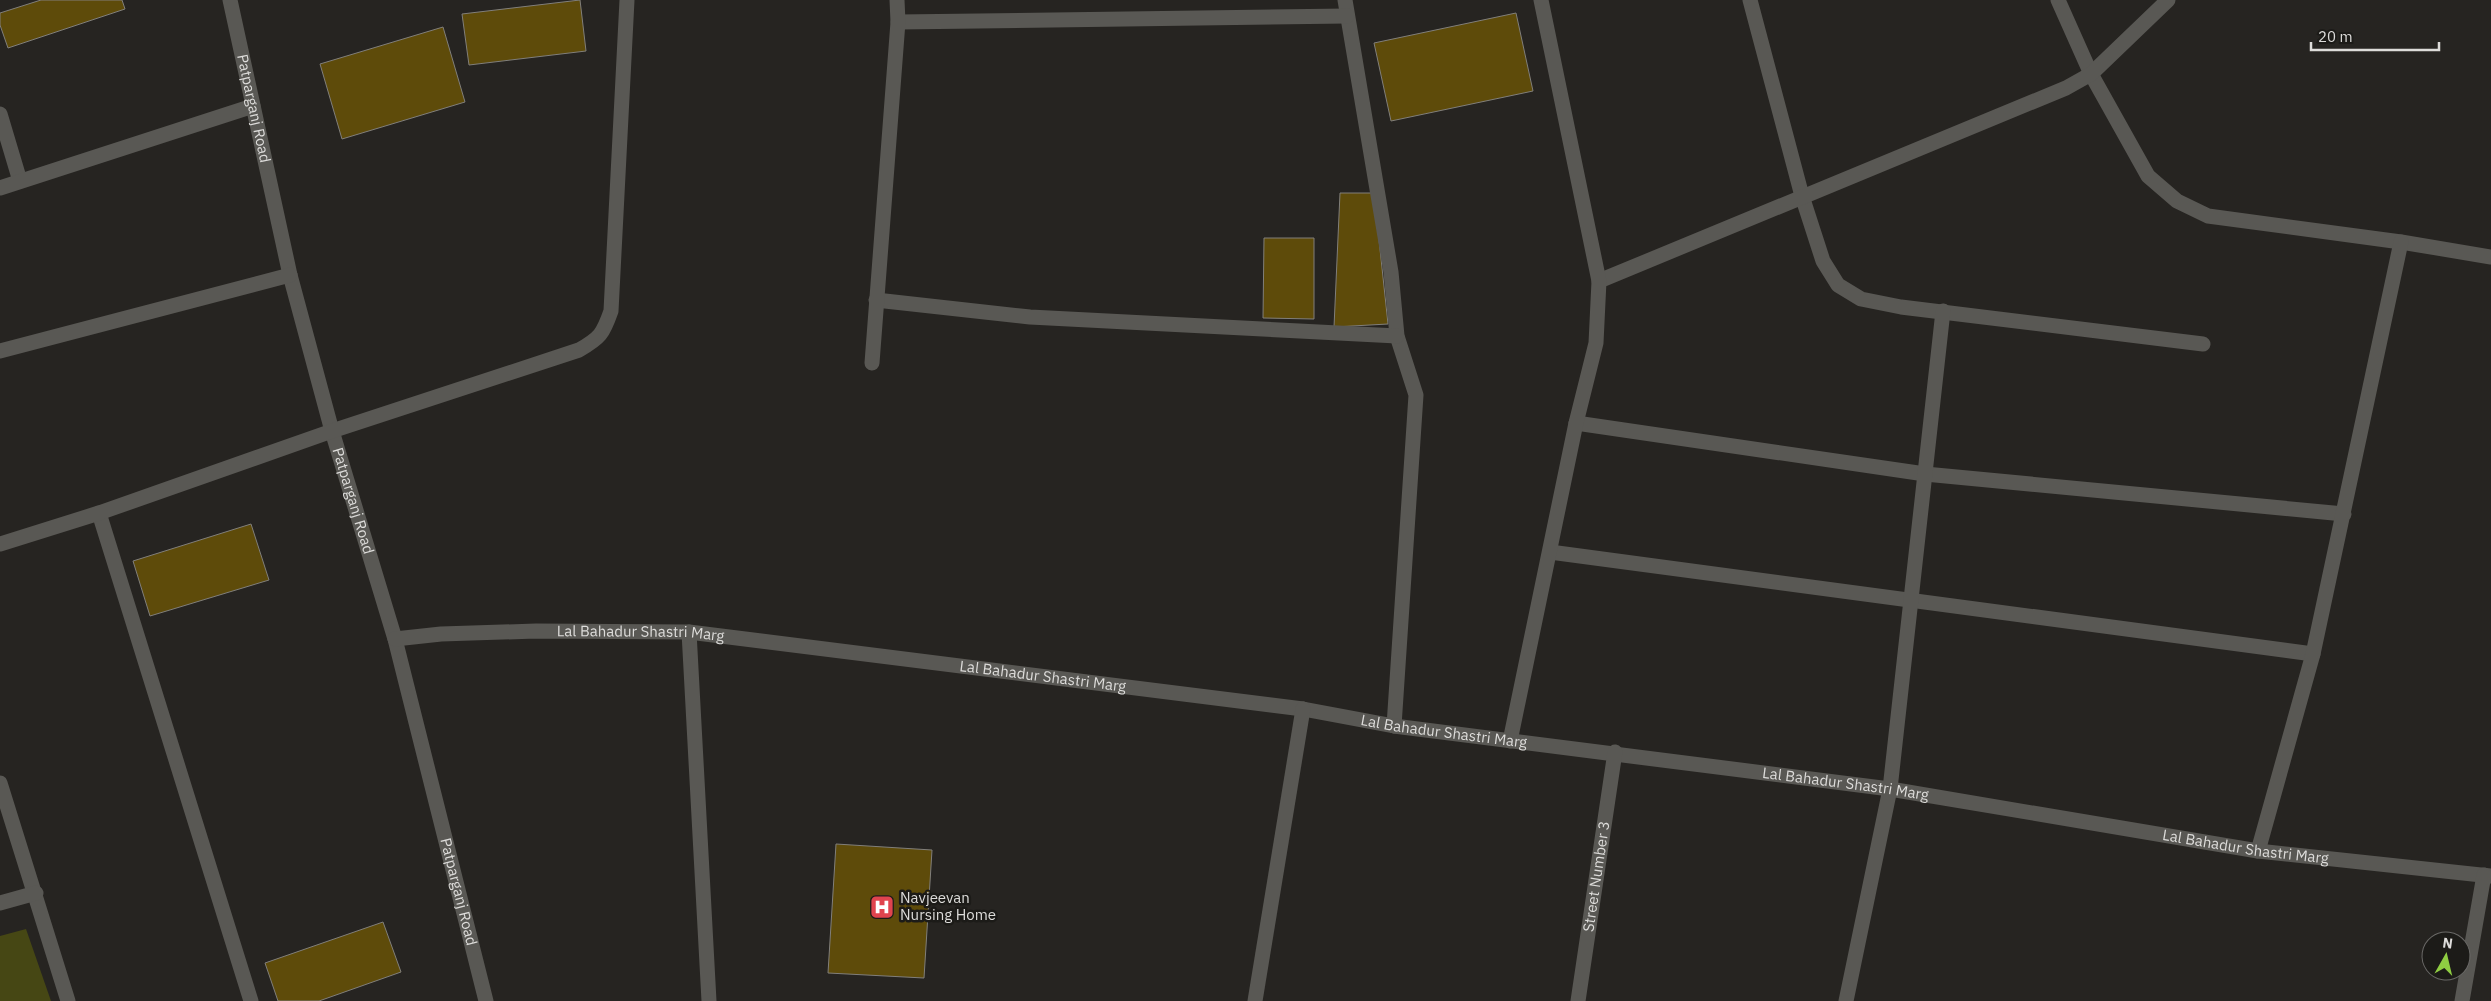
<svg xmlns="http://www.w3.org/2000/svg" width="2491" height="1001" font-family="'IBM Plex Sans',sans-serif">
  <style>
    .green { fill: #464714 }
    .building { fill: #5e4b0a; stroke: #817f7b }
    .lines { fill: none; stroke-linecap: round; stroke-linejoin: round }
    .minor { stroke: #595854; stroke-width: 15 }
    .labels { text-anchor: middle; stroke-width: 5; stroke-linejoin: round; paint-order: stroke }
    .street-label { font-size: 15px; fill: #dddcda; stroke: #1c1b18 }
    .poi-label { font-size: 15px; fill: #dddcda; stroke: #1c1b18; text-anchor: start }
  </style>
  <rect width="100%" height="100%" fill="#262421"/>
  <path class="green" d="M26 929 51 1001H0V936Z"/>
  <g class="building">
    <path d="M41 0H122L125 9 8 48 0 25V13Z"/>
    <path d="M580 0 586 51 469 65 462 14Z"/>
    <path d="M1516 13 1533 91 1391 121 1374 43Z"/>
    <path d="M443 27 465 102 342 139 320 64Z"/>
    <path d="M1340 193H1374L1388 324 1334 327Z"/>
    <path d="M1264 238H1314V319L1263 318Z"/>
    <path d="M251 524 269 580 150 616 133 561Z"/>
    <path d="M836 844 932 850 924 978 828 973Z"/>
    <path d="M383 922 401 972 319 1001H278L265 963Z"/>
  </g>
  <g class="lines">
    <g class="minor">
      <path id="s1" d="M230 0 290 275 332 431 395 639 486 1001"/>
      <path d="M1345 0 1391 272 1397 336 1416 395 1394 726"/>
      <path d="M1750 0 1802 196 1823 261 1838 285 1861 299 1901 307 2203 344"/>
      <path d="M2058 0 2091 74 2148 176 2177 201 2208 216 2401 242 2491 257"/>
      <path d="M898 22 1347 16"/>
      <path d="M0 114 20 181"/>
      <path d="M0 188 253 106"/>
      <path d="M1599 281 2066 88 2091 74 2168 0"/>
      <path d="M876 300 1030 317 1397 336"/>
      <path d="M0 351 290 275"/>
      <path d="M872 363 898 22 897 0"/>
      <path d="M1576 423 1925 474 2344 514"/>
      <path d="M99 513 251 1001"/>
      <path d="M0 544 99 513 332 431 579 350C600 338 603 334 611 311L627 0"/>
      <path d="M1550 552 2313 654"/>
      <path d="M689 632 709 1001"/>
      <path id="s2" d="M395 639 441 634 536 631 689 632 1303 709 1394 726 1890 789 2258 851 2491 876"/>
      <path d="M1510 741 1576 423 1596 343 1599 281 1541 0"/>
      <path d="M0 783 68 1001"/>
      <path d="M2258 851 2313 654 2401 242"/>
      <path d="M0 903 36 893"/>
      <path d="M1255 1001 1303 709"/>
      <path id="s3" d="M1578 1001 1615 752"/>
      <path d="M1846 1001 1890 789 1943 311"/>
      <path d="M2462 1001 2484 875"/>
    </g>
  </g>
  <defs>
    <g id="hospital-square" transform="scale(1.25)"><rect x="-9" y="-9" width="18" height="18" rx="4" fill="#e0444e" stroke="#1c1b18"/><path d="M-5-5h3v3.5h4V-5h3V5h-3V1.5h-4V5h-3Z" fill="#fff"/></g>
  </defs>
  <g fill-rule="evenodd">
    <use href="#hospital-square" x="882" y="907"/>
  </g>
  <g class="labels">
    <g class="street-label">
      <text dy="5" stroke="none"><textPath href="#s1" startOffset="111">Patparganj Road</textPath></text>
      <text dy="5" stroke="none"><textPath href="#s1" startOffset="516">Patparganj Road</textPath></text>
      <text dy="5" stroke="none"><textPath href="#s2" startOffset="246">Lal Bahadur Shastri Marg</textPath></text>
      <text dy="5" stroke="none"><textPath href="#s2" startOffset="651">Lal Bahadur Shastri Marg</textPath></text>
      <text dy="5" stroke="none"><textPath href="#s2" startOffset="1056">Lal Bahadur Shastri Marg</textPath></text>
      <text dy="5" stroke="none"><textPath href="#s2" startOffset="1461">Lal Bahadur Shastri Marg</textPath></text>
      <text dy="5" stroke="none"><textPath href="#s2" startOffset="1866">Lal Bahadur Shastri Marg</textPath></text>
      <text dy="5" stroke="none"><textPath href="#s3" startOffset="126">Street Number 3</textPath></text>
      <text dy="5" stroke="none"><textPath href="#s1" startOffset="921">Patparganj Road</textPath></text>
    </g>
    <g class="poi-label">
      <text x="900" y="903">Navjeevan<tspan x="900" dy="17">Nursing Home</tspan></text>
    </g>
  </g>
  <g transform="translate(2446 956) rotate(8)"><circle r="24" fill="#1c1b18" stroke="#696866"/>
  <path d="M0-4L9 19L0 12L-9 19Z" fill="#8fcd42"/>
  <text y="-8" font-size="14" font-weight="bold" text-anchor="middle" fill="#dddcda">N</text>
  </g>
  <path d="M2311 42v8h128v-8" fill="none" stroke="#dddcda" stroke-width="2.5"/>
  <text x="2318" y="42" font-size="15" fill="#dddcda" stroke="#1c1b18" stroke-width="4" paint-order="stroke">20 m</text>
</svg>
